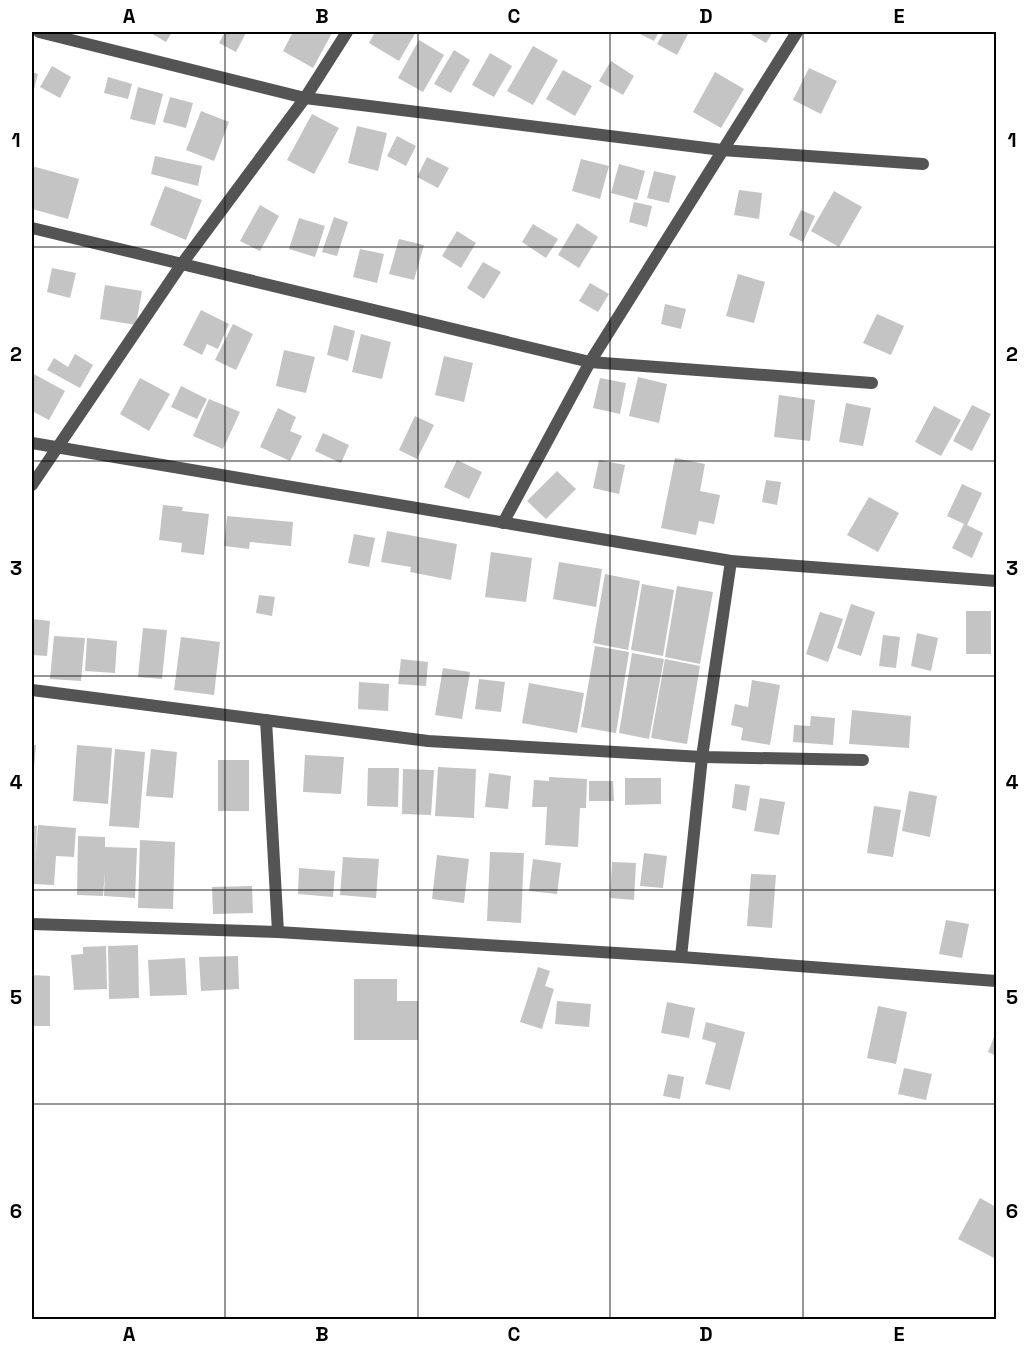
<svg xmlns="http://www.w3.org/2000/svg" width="1028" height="1351" font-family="'Space Grotesk',sans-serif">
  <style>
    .building { fill: #c4c4c4 }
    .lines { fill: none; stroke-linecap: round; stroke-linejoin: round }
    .street { stroke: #545454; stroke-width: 12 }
    .grid { fill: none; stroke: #000; stroke-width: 1.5; stroke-opacity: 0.55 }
    .neatline { fill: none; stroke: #000; stroke-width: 2 }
    .grid-label { font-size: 20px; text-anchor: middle; font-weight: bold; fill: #000 }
  </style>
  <rect width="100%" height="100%" fill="#fff"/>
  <g class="building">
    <path d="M149 32H172L166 42Z"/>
    <path d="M225 32H242L246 33 236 52 219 43Z"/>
    <path d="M293 32 332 33 313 68 283 51Z"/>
    <path d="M375 32H416L399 61 369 43Z"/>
    <path d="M636 32H659L654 41Z"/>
    <path d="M664 32H689L677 55 657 44Z"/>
    <path d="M747 32H773L766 43Z"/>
    <path d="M419 40 444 55 423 92 398 78Z"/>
    <path d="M533 46 558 60 533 105 507 91Z"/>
    <path d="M454 50 470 60 451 93 434 84Z"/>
    <path d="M490 53 512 66 494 97 472 85Z"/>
    <path d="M611 61 634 76 623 95 599 81Z"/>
    <path d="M52 66 71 77 60 98 40 87Z"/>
    <path d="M809 68 837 81 821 114 793 100Z"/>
    <path d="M563 70 592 86 575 116 546 99Z"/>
    <path d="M32 72 38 74 32 97Z"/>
    <path d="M715 72 744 89 721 128 693 112Z"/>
    <path d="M108 77 132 84 128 99 104 93Z"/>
    <path d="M138 87 163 94 155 125 130 119Z"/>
    <path d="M170 97 193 103 186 128 163 122Z"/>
    <path d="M201 111 229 122 214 161 186 150Z"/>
    <path d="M312 114 339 128 314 174 287 160Z"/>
    <path d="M357 126 387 133 378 171 348 163Z"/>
    <path d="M397 136 416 146 406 166 387 156Z"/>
    <path d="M155 156 202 166 198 186 151 174Z"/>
    <path d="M427 157 449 168 438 188 417 177Z"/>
    <path d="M581 159 609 166 600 199 572 191Z"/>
    <path d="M619 164 645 171 637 200 611 193Z"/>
    <path d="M32 166 79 179 68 219 32 209Z"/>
    <path d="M654 171 676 176 669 203 647 198Z"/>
    <path d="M165 186 202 200 186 240 150 225Z"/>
    <path d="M739 190 762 193 759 219 734 215Z"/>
    <path d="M834 191 862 207 839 247 811 231Z"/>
    <path d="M634 202 652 206 647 227 629 222Z"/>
    <path d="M260 205 279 216 260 251 240 241Z"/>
    <path d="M801 210 815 216 803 242 789 235Z"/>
    <path d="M334 217 348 222 337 256 322 252Z"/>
    <path d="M299 218 325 226 315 257 289 249Z"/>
    <path d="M577 223 598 237 579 268 558 255Z"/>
    <path d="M533 224 558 239 546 258 522 242Z"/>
    <path d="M457 231 476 243 461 268 442 256Z"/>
    <path d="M399 239 424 245 414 280 389 274Z"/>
    <path d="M360 249 384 254 377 283 353 277Z"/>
    <path d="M483 262 501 272 484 299 467 288Z"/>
    <path d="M52 268 76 273 70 298 47 292Z"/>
    <path d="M738 274 765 282 754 323 726 316Z"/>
    <path d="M590 283 609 294 598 312 579 301Z"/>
    <path d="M105 285 142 291 136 325 100 319Z"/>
    <path d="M665 304 686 309 681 329 661 324Z"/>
    <path d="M201 310 229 324 218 349 207 344 202 355 183 345Z"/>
    <path d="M877 314 904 326 891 355 863 343Z"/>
    <path d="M233 324 253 334 236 370 215 360Z"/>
    <path d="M334 325 355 331 348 361 327 355Z"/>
    <path d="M361 334 391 342 382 379 352 372Z"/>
    <path d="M284 350 315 357 306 393 276 386Z"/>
    <path d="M75 354 93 365 80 388 47 370 54 358 68 367Z"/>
    <path d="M444 356 473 363 464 402 435 395Z"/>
    <path d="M32 373 65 391 49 420 32 411Z"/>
    <path d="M638 377 667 384 659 423 629 416Z"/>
    <path d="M140 378 170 394 149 431 120 414Z"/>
    <path d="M600 378 626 383 620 414 593 408Z"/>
    <path d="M181 386 207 399 197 419 171 407Z"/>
    <path d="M779 395 815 400 810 441 774 437Z"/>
    <path d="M209 399 240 412 223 449 193 436Z"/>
    <path d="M846 403 871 408 863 446 839 442Z"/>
    <path d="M972 405 991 414 972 451 953 441Z"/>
    <path d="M934 406 961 420 941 456 915 442Z"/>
    <path d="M278 408 296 417 290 431 302 436 290 461 260 447Z"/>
    <path d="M415 416 434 425 417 459 399 450Z"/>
    <path d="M323 433 349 445 341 463 315 451Z"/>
    <path d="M675 458 705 464 700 491 720 495 714 524 699 521 696 535 661 528Z"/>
    <path d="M457 460 482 472 469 499 444 487Z"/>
    <path d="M599 460 625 465 619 494 593 488Z"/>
    <path d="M557 471 576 489 546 519 527 501Z"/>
    <path d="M766 480 781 482 777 505 762 502Z"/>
    <path d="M962 484 982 493 967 525 983 533 972 558 952 548 964 524 947 516Z"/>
    <path d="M869 497 899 513 878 552 847 535Z"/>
    <path d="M163 505 183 507 182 511 209 514 204 555 181 552 182 543 159 540Z"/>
    <path d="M227 516 293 522 291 546 250 542 249 549 224 546Z"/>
    <path d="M387 531 457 544 451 580 410 572 411 567 381 562Z"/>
    <path d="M354 534 375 538 369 567 348 563Z"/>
    <path d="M491 552 532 558 526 602 485 597Z"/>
    <path d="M559 562 602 569 596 607 553 599Z"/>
    <path d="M605 574 640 581 628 650 593 643Z"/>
    <path d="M642 584 674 590 663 656 631 650Z"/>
    <path d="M677 586 713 592 700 664 665 657Z"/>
    <path d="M259 595 275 597 272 616 256 613Z"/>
    <path d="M851 604 875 612 861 656 837 648Z"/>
    <rect x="966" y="611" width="25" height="43"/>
    <path d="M820 612 843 619 828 662 806 654Z"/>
    <path d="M32 619 50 621 47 656 32 655Z"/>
    <path d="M143 628 167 630 162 679 138 677Z"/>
    <path d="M917 633 938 638 931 671 911 666Z"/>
    <path d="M883 635 900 637 896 668 879 666Z"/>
    <path d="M54 636 85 638 81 681 50 679Z"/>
    <path d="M181 637 220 642 214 695 174 690Z"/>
    <path d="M87 638 117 641 115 673 85 671Z"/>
    <path d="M595 646 629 652 616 733 581 727Z"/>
    <path d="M632 653 664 659 649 739 619 733Z"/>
    <path d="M401 659 428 662 426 686 398 684Z"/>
    <path d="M665 659 700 666 687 744 651 738Z"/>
    <path d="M443 668 470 672 462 719 435 715Z"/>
    <path d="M479 679 505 682 501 712 475 709Z"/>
    <path d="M752 680 780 685 770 745 741 740 743 728 731 725 735 704 748 707Z"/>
    <path d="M359 682 389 684 388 711 358 709Z"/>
    <path d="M529 683 584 693 577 733 522 723Z"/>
    <path d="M852 710 911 716 909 748 849 744Z"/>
    <path d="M811 716 835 718 833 745 793 742 794 725 810 726Z"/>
    <path d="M32 745H36L33 778H32Z"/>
    <path d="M77 745 112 748 108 804 73 801Z"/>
    <path d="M115 749 145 752 139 828 109 826Z"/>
    <path d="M151 749 177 752 173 798 146 796Z"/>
    <path d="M305 755 344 757 341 794 303 792Z"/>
    <rect x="218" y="760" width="31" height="51"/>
    <path d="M438 767 476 769 474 818 435 816Z"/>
    <path d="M368 768H399L398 807 367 806Z"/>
    <path d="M403 769 434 770 431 815 402 814Z"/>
    <path d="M489 773 511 776 508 809 485 807Z"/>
    <path d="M549 777 587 779 586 808H580L578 847 545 845 547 807H532L534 780 549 781Z"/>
    <path d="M625 778H661V804L625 805Z"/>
    <path d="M589 781H613L614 801H589Z"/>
    <path d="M735 784 750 786 746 811 732 808Z"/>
    <path d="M909 791 937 796 930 837 902 831Z"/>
    <path d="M760 798 785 802 779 835 754 831Z"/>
    <path d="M874 806 901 810 893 857 867 853Z"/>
    <path d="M32 825 37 826 35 864 38 825 76 828 74 857 56 856 54 885 32 884Z"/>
    <path d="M78 836 105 837V847L137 848 135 898 104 896 105 872 103 896 77 895Z"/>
    <path d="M140 840 175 842 173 909 138 908Z"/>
    <path d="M490 852 524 853 521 923 487 921Z"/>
    <path d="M644 853 667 856 663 888 640 886Z"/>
    <path d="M437 855 469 859 464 903 432 899Z"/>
    <path d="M343 857 379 859 376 898 340 895Z"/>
    <path d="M533 859 561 863 557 894 529 891Z"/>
    <path d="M612 862 636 863 634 900 610 898Z"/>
    <path d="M299 868 335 871 333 897 298 894Z"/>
    <path d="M751 874 776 875 772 928 747 926Z"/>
    <path d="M252 886 253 913 213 914 212 887Z"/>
    <path d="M946 920 969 924 962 958 939 954Z"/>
    <path d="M138 945 139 998 109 999 108 946Z"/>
    <path d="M106 946 107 989 74 990 71 955 83 954V947Z"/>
    <path d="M238 956 239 989 201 991 199 957Z"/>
    <path d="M185 958 187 995 150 996 148 960Z"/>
    <path d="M538 967 550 971 545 986 554 989 542 1029 520 1022Z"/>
    <path d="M32 975 50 976V1026H32Z"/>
    <path d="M354 979H397V1001H418V1040H354Z"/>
    <path d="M557 1001 591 1004 589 1027 555 1024Z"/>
    <path d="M667 1002 695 1008 689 1038 661 1033Z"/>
    <path d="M878 1006 907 1012 896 1064 867 1058Z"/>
    <path d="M706 1022 745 1032 730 1090 705 1084 716 1043 702 1039Z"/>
    <path d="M996 1032V1056L988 1052Z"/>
    <path d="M904 1068 932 1074 926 1100 898 1094Z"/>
    <path d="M668 1074 684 1077 680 1099 663 1096Z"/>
    <path d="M980 1198 996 1207V1259L958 1239Z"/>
  </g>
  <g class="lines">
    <g class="street">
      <path d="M39 32 305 98 722 150 923 164"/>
      <path d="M32 228 590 362 872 383"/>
      <path d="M32 443 731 561 996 581"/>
      <path d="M32 485 181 265 305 98 347 32"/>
      <path d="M503 523 590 362 797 32"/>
      <path d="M32 690 428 741 702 757 863 760"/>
      <path d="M266 720 278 932"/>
      <path d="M32 924 278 932 681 957 996 981"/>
      <path d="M681 957 702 757 731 561"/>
    </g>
  </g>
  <path class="grid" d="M225 32V1320M418 32V1320M610 32V1320M803 32V1320M32 247H996M32 461H996M32 676H996M32 890H996M32 1104H996"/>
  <rect width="1028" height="1351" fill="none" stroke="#ffffff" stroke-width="66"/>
  <rect x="33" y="33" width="962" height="1285" class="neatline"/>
  <g class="grid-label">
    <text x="129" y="23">A</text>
    <text x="322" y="23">B</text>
    <text x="514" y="23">C</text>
    <text x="706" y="23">D</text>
    <text x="899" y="23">E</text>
    <text x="16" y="147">1</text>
    <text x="1012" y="147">1</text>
    <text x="16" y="361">2</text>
    <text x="1012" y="361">2</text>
    <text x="16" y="575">3</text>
    <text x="1012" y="575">3</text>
    <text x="16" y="789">4</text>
    <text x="1012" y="789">4</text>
    <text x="16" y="1004">5</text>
    <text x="1012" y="1004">5</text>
    <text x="16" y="1218">6</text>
    <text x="1012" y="1218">6</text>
    <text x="129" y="1341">A</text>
    <text x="322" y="1341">B</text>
    <text x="514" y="1341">C</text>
    <text x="706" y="1341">D</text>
    <text x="899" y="1341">E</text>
  </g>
</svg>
